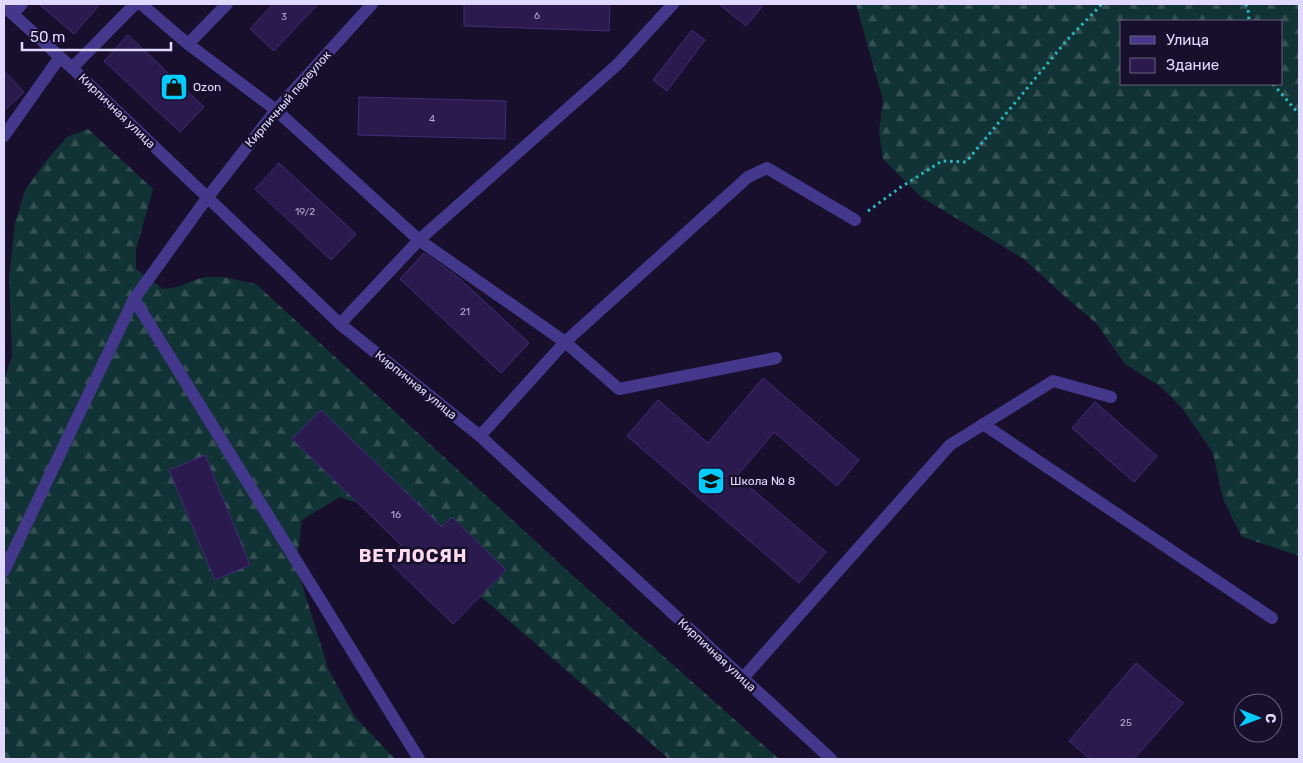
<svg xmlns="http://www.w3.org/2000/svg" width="1303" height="763" font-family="Rubik,sans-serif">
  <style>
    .forest { fill: url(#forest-firs); fill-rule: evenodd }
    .building { fill: #2a1a4d; stroke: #432b7a }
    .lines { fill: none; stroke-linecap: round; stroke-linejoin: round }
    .path { stroke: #2abbc2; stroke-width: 3; stroke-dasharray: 2.5 4; stroke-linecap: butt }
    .minor { stroke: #44388c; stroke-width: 12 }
    .labels { text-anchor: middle; stroke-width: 5; stroke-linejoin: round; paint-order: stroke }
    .number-label { font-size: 10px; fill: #b3a9d2 }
    .poi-label { font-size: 12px; fill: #e1d9ff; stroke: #170f2b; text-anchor: start }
    .street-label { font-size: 12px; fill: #e1d9ff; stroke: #170f2b }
    .district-label { font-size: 18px; font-weight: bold; letter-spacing: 1px; fill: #ffdbee; stroke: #170f2b }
  </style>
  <defs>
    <pattern id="forest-firs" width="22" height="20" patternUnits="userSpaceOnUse" patternTransform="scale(1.25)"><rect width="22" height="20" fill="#123335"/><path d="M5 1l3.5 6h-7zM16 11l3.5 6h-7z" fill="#345053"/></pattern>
  </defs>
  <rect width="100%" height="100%" fill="#170f2b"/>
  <g class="forest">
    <path d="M856 4H1299V556L1242 537 1223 499 1213 453 1182 408 1161 387 1125 364 1097 324 1063 295 1024 259 921 197 883 159 879 132 883 100ZM1122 21H1282V84H1122Z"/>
    <path d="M88 129 153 189 136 250V269L163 289 177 287 195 280 206 277H223L256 284 571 574 779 759H669L383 512 340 497 302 520 296 565 329 671 355 717 395 759H4V378L12 357 9 278 15 223 25 190 46 161 67 137Z"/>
  </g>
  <g class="building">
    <path d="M39 4H100L74 34Z"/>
    <path d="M273 4H318L274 51 250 29Z"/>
    <path d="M464 4H610L609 31 464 26Z"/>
    <path d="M719 4H764L746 26Z"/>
    <path d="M692 30 705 40 667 91 653 80Z"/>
    <path d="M128 35 204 107 180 132 104 61Z"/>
    <path d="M4 71 24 92 4 111Z"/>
    <path d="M359 97 506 101 505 139 358 135Z"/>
    <path d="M279 163 356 234 331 260 255 189Z"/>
    <path d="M424 253 459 278 529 343 501 373 400 279Z"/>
    <path d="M763 378 859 460 837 486 774 432 737 476 826 552 799 583 627 436 658 400 708 443Z"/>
    <path d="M1095 402 1157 456 1134 482 1072 428Z"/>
    <path d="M321 410 442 527 452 517 506 570 453 624 386 559 401 545 292 439Z"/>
    <path d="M205 455 250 565 215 580 169 470Z"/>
    <path d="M1136 663 1183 703 1134 759H1090L1069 741Z"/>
  </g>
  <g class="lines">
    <g class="path">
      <path d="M1246 4 1248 9 1249 21"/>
      <path d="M1273 84 1299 114"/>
      <path d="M868 211 901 187 942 161 966 162 1067 40 1102 4"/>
    </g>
    <g class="minor">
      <path d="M141 4 188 44 276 110 419 240 565 342 619 389 776 358"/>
      <path d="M372 4 276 110 207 198 134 299 419 759"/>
      <path d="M4 6 72 68 340 324 480 436 831 759"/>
      <path d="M13 14 22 4"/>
      <path d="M188 44 227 4"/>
      <path d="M72 68 135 4"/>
      <path d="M4 136 60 57"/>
      <path d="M340 324 419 240 618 64 673 4"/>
      <path d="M983 424 1272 618"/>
      <path d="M480 436 565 342 748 177 767 168 855 220"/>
      <path d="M4 571 134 299"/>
      <path d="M743 678 950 445 1053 381 1111 397"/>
    </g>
  </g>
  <defs>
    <g id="shop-square" transform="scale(1.4375)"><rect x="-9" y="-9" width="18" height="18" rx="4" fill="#05ccff" stroke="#170f2b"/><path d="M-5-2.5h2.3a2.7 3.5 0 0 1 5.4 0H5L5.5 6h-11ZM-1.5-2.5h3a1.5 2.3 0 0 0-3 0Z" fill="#111"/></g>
    <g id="school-square" transform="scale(1.4375)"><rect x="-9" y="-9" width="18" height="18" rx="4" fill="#05ccff" stroke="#170f2b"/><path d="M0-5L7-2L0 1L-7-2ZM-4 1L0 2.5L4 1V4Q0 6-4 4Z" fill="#111"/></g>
  </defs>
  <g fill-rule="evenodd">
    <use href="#shop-square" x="174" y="87"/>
    <use href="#school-square" x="711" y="481"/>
  </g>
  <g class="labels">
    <g class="number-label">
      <text x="537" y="19">6</text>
      <text x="284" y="20">3</text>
      <text x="432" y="122">4</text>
      <text x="305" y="215">19/2</text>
      <text x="465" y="315">21</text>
      <text x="396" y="518">16</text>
      <text x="1126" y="726">25</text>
    </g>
    <g class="poi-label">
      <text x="193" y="91">Ozon</text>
      <text x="730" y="485">Школа № 8</text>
    </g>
    <g class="street-label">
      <text transform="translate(288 99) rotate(-49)" y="4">Кирпичный переулок</text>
      <text transform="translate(117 111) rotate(44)" y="4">Кирпичная улица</text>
      <text transform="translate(416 385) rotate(39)" y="4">Кирпичная улица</text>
      <text transform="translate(717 655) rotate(43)" y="4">Кирпичная улица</text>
    </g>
    <g class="district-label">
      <text x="413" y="562">ВЕТЛОСЯН</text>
    </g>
  </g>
  <rect width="1303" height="763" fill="none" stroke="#e1d9ff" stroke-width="10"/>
  <rect x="1120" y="20" width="162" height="65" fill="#170f2b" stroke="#686080"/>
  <rect x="1130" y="36" width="25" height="8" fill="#44388c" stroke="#686080"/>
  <text x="1166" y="45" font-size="15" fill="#e1d9ff">Улица</text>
  <rect x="1130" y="58" width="25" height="15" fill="#2a1a4d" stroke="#686080"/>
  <text x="1166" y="70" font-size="15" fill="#e1d9ff">Здание</text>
  <g transform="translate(1258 718) rotate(91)"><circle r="24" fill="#170f2b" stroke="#686080"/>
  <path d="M0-4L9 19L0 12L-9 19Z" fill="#05ccff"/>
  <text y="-8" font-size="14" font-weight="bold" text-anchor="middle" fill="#e1d9ff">С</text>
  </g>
  <path d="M22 42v8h149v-8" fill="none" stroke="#e1d9ff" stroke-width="2.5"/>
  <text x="30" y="42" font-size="15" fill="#e1d9ff" stroke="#170f2b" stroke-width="4" paint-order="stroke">50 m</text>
</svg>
